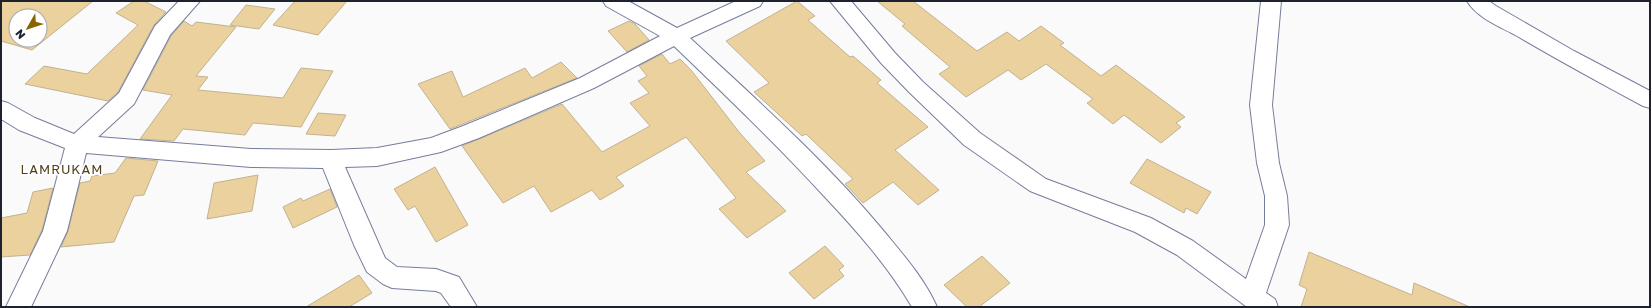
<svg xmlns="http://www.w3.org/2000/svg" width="1651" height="308" font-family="'Golos Text',sans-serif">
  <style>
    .building { fill: #ead19d; stroke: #c2b291; fill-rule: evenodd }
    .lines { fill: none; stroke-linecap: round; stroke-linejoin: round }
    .minor-casing { stroke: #757d9c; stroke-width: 2 }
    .minor { fill: #fff; fill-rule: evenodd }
    .labels { text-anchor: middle; stroke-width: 3.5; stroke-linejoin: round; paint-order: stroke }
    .quarter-label { font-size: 13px; letter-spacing: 1px; fill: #503f18; stroke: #fff }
  </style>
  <rect width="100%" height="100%" fill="#fafafa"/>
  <g class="building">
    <path d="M1 1H93L32 50 1 41ZM16 16H40V40H16Z"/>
    <path d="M134 1H144L166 12 154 25 118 92 108 101 25 84 44 66 87 74 138 25 116 13Z"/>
    <path d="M295 1H347L318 35 273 25Z"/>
    <path d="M797 1 815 16 808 20 850 57 853 56 881 80 877 83 928 127 895 150 939 190 918 205 893 182 863 203 845 184 853 179 806 134 802 136 754 92 769 83 726 41Z"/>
    <path d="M877 1H913L977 51 1007 32 1019 41 1041 26 1064 43 1060 45 1101 76 1116 65 1185 117 1176 123 1181 127 1161 143 1124 115 1113 124 1087 103 1093 99 1046 64 1021 80 1008 70 966 97 939 74 950 67 902 26 905 24Z"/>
    <path d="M246 5 275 9 259 29 230 25Z"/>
    <path d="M184 21 192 26 196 22 236 27 196 76 208 77 198 90 283 98 301 68 333 71 301 127 253 123 245 135 183 129 174 141 140 139 172 95 143 90 171 36Z"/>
    <path d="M629 21 635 24 649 40 627 52 608 31Z"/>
    <path d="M662 54 670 64 680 59 691 70 739 132 765 161 746 172 786 211 747 238 719 209 736 198 686 137 616 177 624 186 600 200 592 190 551 212 534 186 503 203 462 146 562 104 602 152 650 126 630 103 649 93 638 81 647 76 639 66Z"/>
    <path d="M561 62 577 78 450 129 418 84 452 71 463 97 525 68 532 78Z"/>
    <path d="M318 113 346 115 335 136 306 134Z"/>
    <path d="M126 158 158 161 144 195 134 196 114 242 61 247 68 231 80 183 90 181 92 176 115 173Z"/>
    <path d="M1147 159 1211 192 1197 214 1186 208 1184 213 1130 183Z"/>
    <path d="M435 167 468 225 436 242 415 206 408 210 394 189Z"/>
    <path d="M258 175 252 211 207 219 214 183Z"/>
    <path d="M53 188 42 230 30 255 1 257V218L27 213 33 192Z"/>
    <path d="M330 189 337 207 293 228 283 207 301 198 303 201Z"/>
    <path d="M825 246 844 266 839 270 844 276 814 299 789 273Z"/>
    <path d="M1309 252 1412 295 1414 283 1470 307H1301L1307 289 1299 285Z"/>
    <path d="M982 256 1010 283 979 307H967L944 285Z"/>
    <path d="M359 275 372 293 349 307H306Z"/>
  </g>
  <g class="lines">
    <g class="minor-casing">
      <g id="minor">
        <path d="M179 1H200L170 35 134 104 98 137 251 149 331 150 377 148 431 138 463 126 580 78 660 36 606 6 603 1H628L677 28 736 1H763L760 6 690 38C758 101 828 163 887 235 906 258 925 280 937 307H912C888 266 856 230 824 196 776 144 725 95 674 46L594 88 479 138 441 152 377 166 345 167 385 258 397 267 436 269 459 277 477 307H451L441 293 436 291 392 288 383 284 367 272 354 245 323 168 251 167 86 153 67 231 31 307H6L43 231 65 148 19 130 1 119V101L8 103 35 118 74 134 119 93 155 26Z"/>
        <path d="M830 1H851L895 53 923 82 980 133 1046 179 1151 218 1193 241 1246 279 1265 225V196L1257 163 1250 105 1261 1H1281L1272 105 1279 163 1287 196 1289 225 1266 293 1275 299 1278 307H1247L1177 255 1135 232 1030 191 964 145 909 92 881 63Z"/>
        <path d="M1467 1H1489L1496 6 1574 51 1650 91V108L1643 106C1600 83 1558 60 1517 36 1501 27 1477 18 1467 1Z"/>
      </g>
    </g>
    <use href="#minor" class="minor"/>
  </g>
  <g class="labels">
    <g class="quarter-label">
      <text x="62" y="174">LAMRUKAM</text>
    </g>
  </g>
  <rect width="1651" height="308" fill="none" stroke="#1e222e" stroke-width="4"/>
  <g transform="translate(28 28) rotate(231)"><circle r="19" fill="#ffffff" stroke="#a5a7ab"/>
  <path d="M0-3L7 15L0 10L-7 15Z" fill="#866400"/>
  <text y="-6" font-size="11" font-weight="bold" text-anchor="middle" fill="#1e222e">N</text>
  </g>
</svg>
